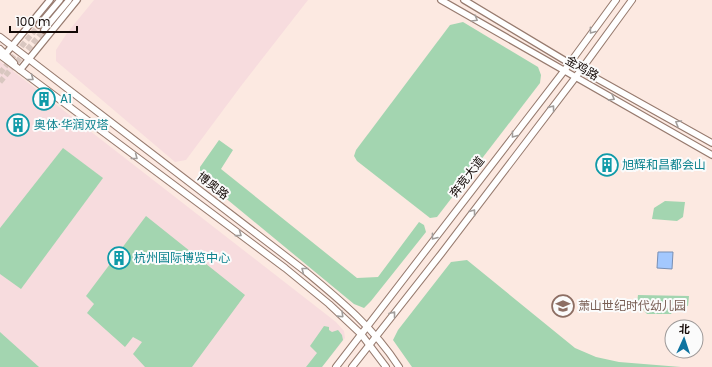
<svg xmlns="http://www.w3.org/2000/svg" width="712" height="367" font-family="Poppins,'Noto Sans SC',sans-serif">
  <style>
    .commercial { fill: #f7dcde }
    .green { fill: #a3d5b0 }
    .water { fill: #a3c8fe; stroke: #788fb4 }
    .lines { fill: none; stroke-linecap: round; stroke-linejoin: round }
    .secondary-tunnel { stroke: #d9c7c0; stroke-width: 5.5; stroke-dasharray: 5.5 3; stroke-linecap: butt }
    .secondary-casing { stroke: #977b6f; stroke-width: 8 }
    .primary-casing { stroke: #977b6f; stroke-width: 8 }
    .secondary { stroke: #fff; stroke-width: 5.5 }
    .primary { stroke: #fff; stroke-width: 6 }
    .oneway { stroke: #a19d9b }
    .labels { text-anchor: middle; stroke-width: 4; stroke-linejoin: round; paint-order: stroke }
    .street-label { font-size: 12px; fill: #130906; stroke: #fbfbfb }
    .culture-label { font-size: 12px; fill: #0d838f; stroke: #fbfbfb; text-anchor: start }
    .education-label { font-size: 12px; fill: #785e54; stroke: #fbfbfb; text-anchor: start }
  </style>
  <rect width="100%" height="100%" fill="#fce9e1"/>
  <g class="commercial">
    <path d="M94 0H308L241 86 186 160 175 162 56 61V50L67 33Z"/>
    <path d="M0 61 336 322 344 331 345 338 322 367H0Z"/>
  </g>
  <g class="green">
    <path d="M463 22 538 67 541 75 540 83 437 217 430 218 357 161 354 156 356 150 450 25Z"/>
    <path d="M219 140 233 150 221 169 357 278 378 277 419 222 424 225 426 232 371 301 364 308 354 304 200 177V167Z"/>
    <path d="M63 148 103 178 21 289 0 274V228Z"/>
    <path d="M665 201 685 202 683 217 677 221 652 219 654 208Z"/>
    <path d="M146 216 245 295 192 367H145L133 354 142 342 133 337 125 347 87 313 94 304 86 296Z"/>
    <path d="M467 260 575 348 596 357 619 362 681 367H412L393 340 398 330 451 262Z"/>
    <path d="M638 295 689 296 688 306 677 304 671 314H647L637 303Z"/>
    <path d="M324 326 329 327V330L332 332 338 330 342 335 343 340 322 367H306L317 353 310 346Z"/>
    <path d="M0 332 39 367H0Z"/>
  </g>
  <path class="water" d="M658 252H673L672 269 657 268Z"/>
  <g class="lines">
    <g class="secondary-tunnel">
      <path d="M0 73 39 25"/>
      <path d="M0 82 44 30"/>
    </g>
    <g class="secondary-casing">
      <g id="secondary">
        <path d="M441 0 712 155"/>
        <path d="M464 0 569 63 712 143"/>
        <path d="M39 25 60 0"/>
        <path d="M44 30 69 0"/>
        <path d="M3 57 50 0"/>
        <path d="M20 70 77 0"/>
      </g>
    </g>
    <g class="primary-casing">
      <g id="primary">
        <path d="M0 37 305 271C340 300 374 328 399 367"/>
        <path d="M0 49 14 63"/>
        <path d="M0 55 285 268 329 304 361 334 386 367"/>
        <path d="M336 367 564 71 616 0"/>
        <path d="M352 367 441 254 575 78 632 0"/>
      </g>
    </g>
    <use href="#secondary" class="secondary"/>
    <use href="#primary" class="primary"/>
  </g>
  <defs><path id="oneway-chevron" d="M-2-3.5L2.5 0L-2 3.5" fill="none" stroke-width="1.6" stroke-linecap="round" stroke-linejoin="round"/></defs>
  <g class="oneway">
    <use href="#oneway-chevron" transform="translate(475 19) rotate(30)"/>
    <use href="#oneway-chevron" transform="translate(592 31) rotate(127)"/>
    <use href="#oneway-chevron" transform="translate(31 78) rotate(37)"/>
    <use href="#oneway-chevron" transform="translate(612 98) rotate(29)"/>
    <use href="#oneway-chevron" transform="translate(552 108) rotate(-53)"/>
    <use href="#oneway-chevron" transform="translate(678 123) rotate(-150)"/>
    <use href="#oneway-chevron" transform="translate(514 135) rotate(128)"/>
    <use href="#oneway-chevron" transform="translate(135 157) rotate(38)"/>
    <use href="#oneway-chevron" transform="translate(473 212) rotate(-53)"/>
    <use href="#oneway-chevron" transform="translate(239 234) rotate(36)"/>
    <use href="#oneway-chevron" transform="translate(434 237) rotate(128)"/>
    <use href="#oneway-chevron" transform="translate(304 270) rotate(-142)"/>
    <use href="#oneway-chevron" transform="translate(393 314) rotate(-52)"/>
    <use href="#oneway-chevron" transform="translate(341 315) rotate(44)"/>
  </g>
  <defs>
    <g id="building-ring" transform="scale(1.15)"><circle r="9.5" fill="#fbfbfb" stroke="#0f9aa8" stroke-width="1.5"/><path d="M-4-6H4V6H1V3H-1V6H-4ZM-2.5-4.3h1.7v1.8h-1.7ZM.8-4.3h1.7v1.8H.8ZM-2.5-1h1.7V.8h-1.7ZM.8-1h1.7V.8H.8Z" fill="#0f9aa8"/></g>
    <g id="school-ring" transform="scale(1.15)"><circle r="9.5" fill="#fbfbfb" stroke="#8d6e63" stroke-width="1.5"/><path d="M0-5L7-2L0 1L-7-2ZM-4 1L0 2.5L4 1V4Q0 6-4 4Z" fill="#8d6e63"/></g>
  </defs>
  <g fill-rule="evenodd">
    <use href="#building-ring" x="44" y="99"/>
    <use href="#building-ring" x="18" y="125"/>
    <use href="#building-ring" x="607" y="165"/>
    <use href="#building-ring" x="119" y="258"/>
    <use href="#school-ring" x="563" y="306"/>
  </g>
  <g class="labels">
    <g class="street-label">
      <text transform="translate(582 68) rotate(30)" y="4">金鸡路</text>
      <text transform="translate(467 177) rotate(-52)" y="4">奔竞大道</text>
      <text transform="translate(213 186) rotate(38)" y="4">博奥路</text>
    </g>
    <g class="culture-label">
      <text x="60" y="103">A1</text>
      <text x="34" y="129">奥体·华润双塔</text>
      <text x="622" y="169">旭辉和昌都会山</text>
      <text x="134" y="262">杭州国际博览中心</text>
    </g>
    <g class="education-label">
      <text x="578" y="310">萧山世纪时代幼儿园</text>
    </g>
  </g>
  <g transform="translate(684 339) rotate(3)"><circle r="19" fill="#fbfbfb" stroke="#9e9a99"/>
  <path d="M0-3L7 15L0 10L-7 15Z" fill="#0e73a0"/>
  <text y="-6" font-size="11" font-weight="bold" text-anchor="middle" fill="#130906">北</text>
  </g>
  <path d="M10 26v6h67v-6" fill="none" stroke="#130906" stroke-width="2"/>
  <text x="16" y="26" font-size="12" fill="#130906" stroke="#fbfbfb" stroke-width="3" paint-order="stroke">100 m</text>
</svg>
